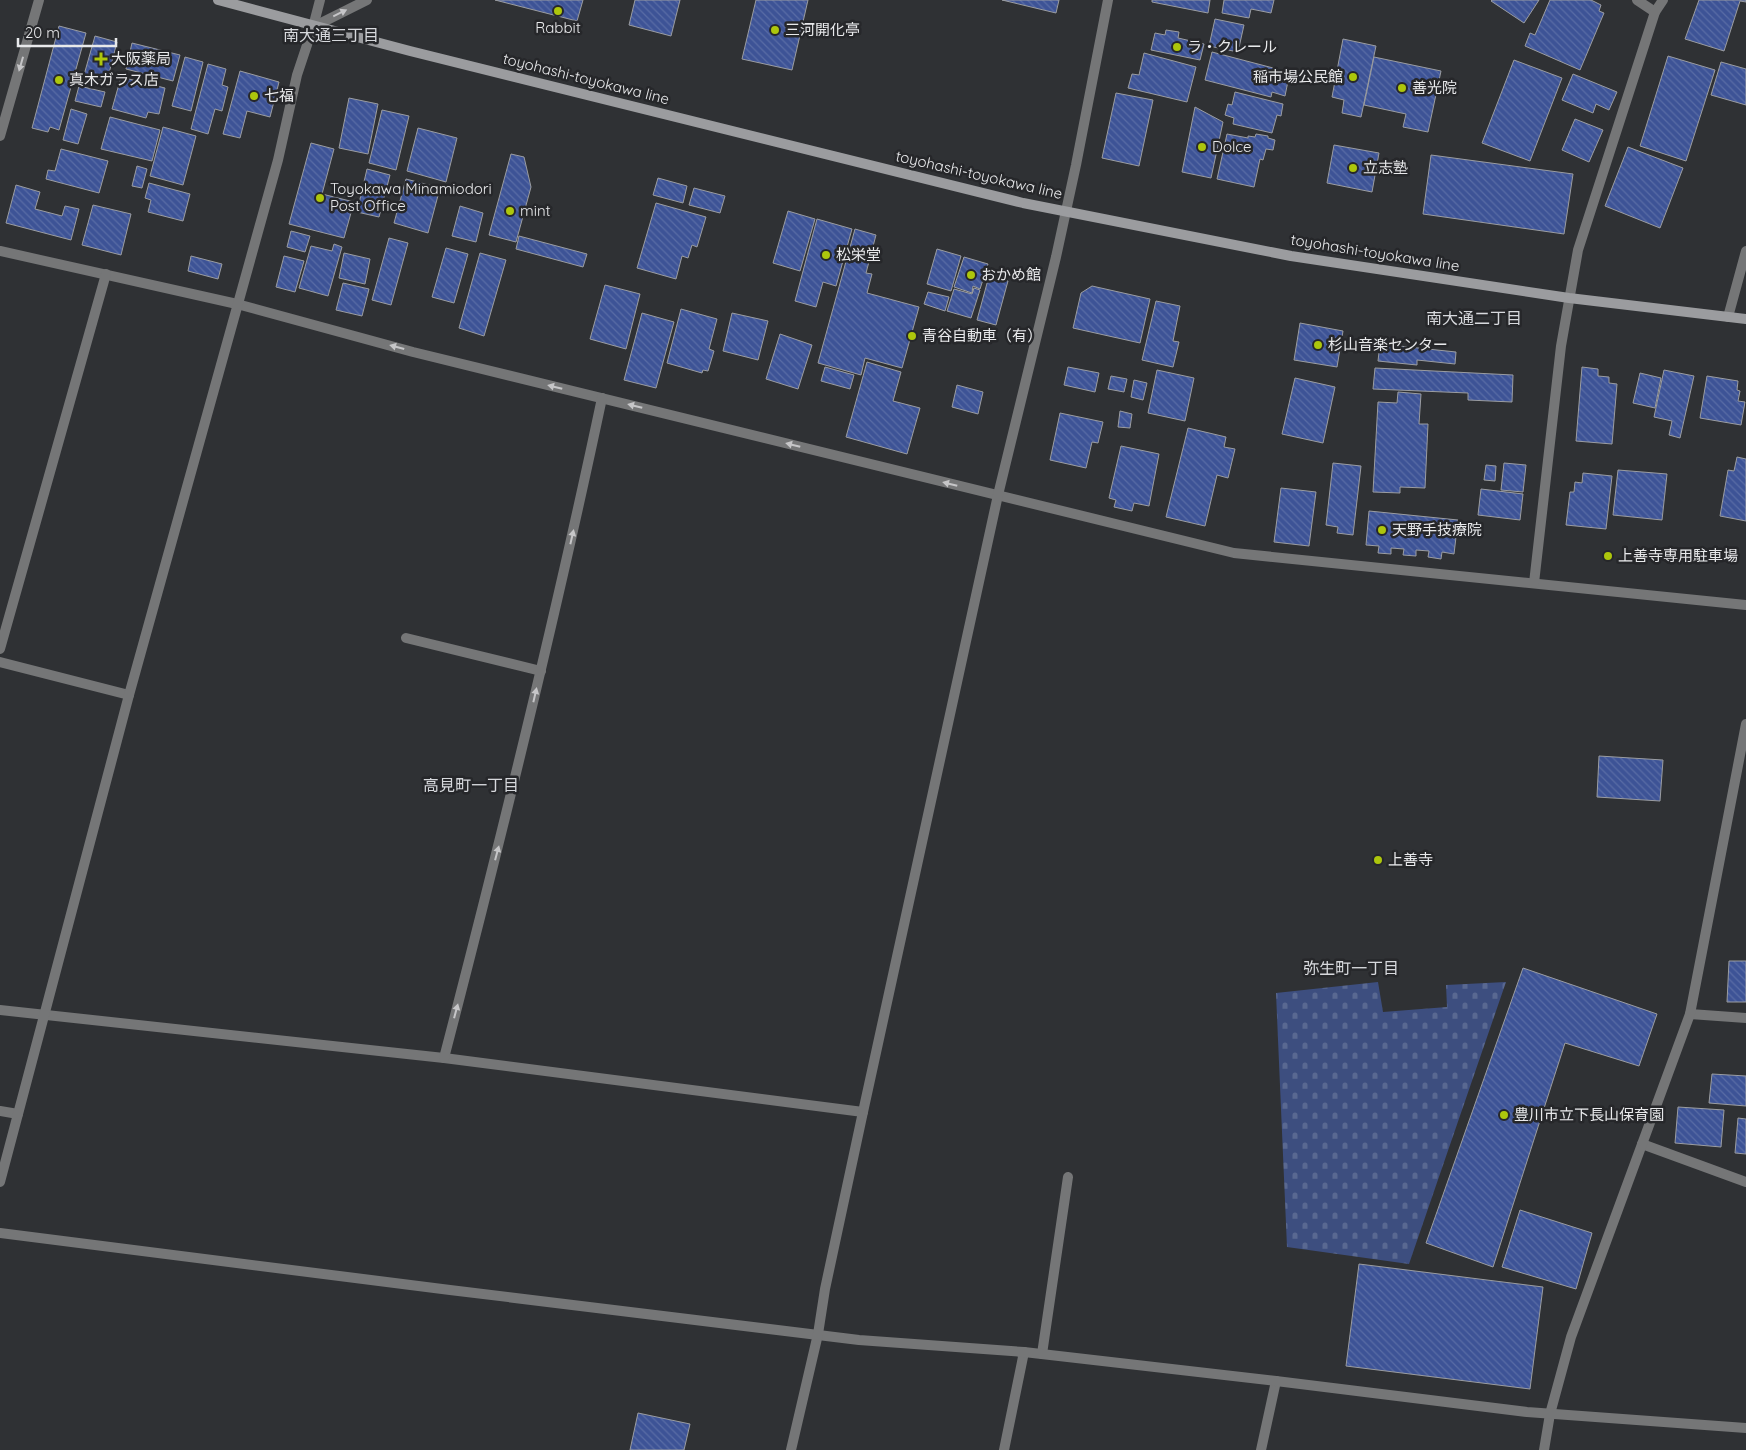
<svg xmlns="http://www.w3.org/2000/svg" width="1746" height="1450" font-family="Quicksand,'Noto Sans JP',sans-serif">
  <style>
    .cemetery { fill: url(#cemetery-stones) }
    .building { fill: url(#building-back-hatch); stroke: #9b9da1 }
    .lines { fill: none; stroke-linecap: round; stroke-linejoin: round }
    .minor { stroke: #757677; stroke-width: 10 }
    .tertiary { stroke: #757677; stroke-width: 10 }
    .secondary { stroke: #9b9c9f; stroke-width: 10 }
    .oneway { fill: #c6c6c8 }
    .poi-dot { fill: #adc60c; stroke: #26272a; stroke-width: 2 }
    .labels { text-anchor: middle; stroke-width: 5; stroke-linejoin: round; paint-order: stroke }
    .poi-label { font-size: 15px; fill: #e8e9eb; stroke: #26272a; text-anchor: start }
    .street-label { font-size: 15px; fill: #e8e9eb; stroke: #26272a }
    .neighbourhood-label { font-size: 16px; fill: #d7d9dd; stroke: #26272a }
  </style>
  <defs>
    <pattern id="cemetery-stones" width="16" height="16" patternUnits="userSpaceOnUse" patternTransform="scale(1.25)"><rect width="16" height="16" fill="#3d4e7f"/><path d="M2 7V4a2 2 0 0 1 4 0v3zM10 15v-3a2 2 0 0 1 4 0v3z" fill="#596891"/></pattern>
    <pattern id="building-back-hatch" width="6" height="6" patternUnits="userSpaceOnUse" patternTransform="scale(1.25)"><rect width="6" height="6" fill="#3d5396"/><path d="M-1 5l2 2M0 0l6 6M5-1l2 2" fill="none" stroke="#596ca5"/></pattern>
  </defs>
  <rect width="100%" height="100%" fill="#2f3134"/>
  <path class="cemetery" d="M1378 982 1383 1012 1447 1007 1446 985 1506 982 1409 1264 1287 1247 1276 993Z"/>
  <g class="building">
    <path d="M495 0H583L577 21Z"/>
    <path d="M635 0H680L671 36 629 25Z"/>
    <path d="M756 0H808L792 70 742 59Z"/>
    <path d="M1002 0H1059L1056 13Z"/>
    <path d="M1152 0H1210L1208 13 1152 2Z"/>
    <path d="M1224 0H1274L1271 13 1251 9 1249 18 1222 13Z"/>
    <path d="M1492 0H1539L1524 23 1491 1Z"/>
    <path d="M1550 0H1591L1601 5 1599 11 1604 13 1580 70 1525 46 1530 33 1535 35Z"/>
    <path d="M1699 0H1746V2L1740 1 1724 51 1685 39Z"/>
    <path d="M1215 19 1244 25 1238 52 1209 46Z"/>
    <path d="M59 26 86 33 59 130 50 127 48 132 32 128Z"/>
    <path d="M1166 30 1179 32 1178 38 1204 44 1200 60 1151 50 1155 33 1165 35Z"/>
    <path d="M95 36 117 42 107 81 84 75Z"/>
    <path d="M1343 39 1376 46 1361 117 1342 113 1344 100 1332 97Z"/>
    <path d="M132 43 180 55 173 81 126 69Z"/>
    <path d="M1212 52 1277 69 1275 78 1288 81 1285 96 1272 92 1271 97 1205 80Z"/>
    <path d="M1144 53 1196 67 1187 102 1128 88 1132 74 1139 75Z"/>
    <path d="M1668 56 1715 70 1686 161 1640 146Z"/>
    <path d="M185 57 203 62 191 111 172 106Z"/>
    <path d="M1374 57 1441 71 1428 132 1403 127 1406 114 1364 105Z"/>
    <path d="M1514 60 1562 78 1530 161 1482 143Z"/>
    <path d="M1721 62 1746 69V105L1711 95Z"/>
    <path d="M208 64 226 69 222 85 228 87 222 111 215 109 208 134 191 129Z"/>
    <path d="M240 71 279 82 270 117 247 111 240 138 223 134Z"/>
    <path d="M1573 74 1617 92 1609 110 1596 104 1593 113 1562 100Z"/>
    <path d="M121 77 165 88 159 114 148 112 146 118 112 109Z"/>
    <path d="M79 86 105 92 101 107 75 101Z"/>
    <path d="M1235 92 1283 104 1281 116 1277 115 1272 133 1233 124 1234 118 1225 115 1228 104 1232 105Z"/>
    <path d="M1116 93 1153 100 1139 166 1102 158Z"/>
    <path d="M349 98 378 104 368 154 339 148Z"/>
    <path d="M1195 107 1223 122 1211 178 1182 172Z"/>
    <path d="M71 109 87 114 78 144 63 140Z"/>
    <path d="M382 110 409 116 396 170 369 163Z"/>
    <path d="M110 117 160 130 152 161 101 149Z"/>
    <path d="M1575 119 1603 130 1589 162 1562 150Z"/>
    <path d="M163 127 196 136 183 185 150 176Z"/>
    <path d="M418 128 457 138 446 182 407 171Z"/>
    <path d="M1227 134 1248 138V136L1255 137 1256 134 1268 136V138L1275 140 1273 150 1266 149 1263 160 1260 159 1254 187 1217 179Z"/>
    <path d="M311 143 334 149 322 194 354 202 344 238 289 224Z"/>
    <path d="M1334 145 1379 153 1372 192 1327 183Z"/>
    <path d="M1628 147 1683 168 1660 228 1605 206Z"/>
    <path d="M61 149 108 161 99 193 46 179 48 170 55 171Z"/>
    <path d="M511 154 524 157 531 187 516 242 489 235Z"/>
    <path d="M1431 155 1573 174 1564 234 1423 214Z"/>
    <path d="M137 166 147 169 142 188 132 186Z"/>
    <path d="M367 169 390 175 379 217 357 212Z"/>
    <path d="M658 178 687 186 683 203 653 195Z"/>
    <path d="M406 179 440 188 428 233 394 223Z"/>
    <path d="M149 183 190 194 183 221 148 212 151 200 145 198Z"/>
    <path d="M16 185 40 192 35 209 62 216 65 206 79 209 71 240 6 223Z"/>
    <path d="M694 188 725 196 720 213 689 205Z"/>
    <path d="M656 203 706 217 697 247 692 245 688 258 682 256 676 279 637 268Z"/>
    <path d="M93 205 131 214 121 255 82 245Z"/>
    <path d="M460 206 483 213 476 242 452 236Z"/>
    <path d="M788 211 815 219 800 271 773 263Z"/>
    <path d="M817 219 852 229 836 286 823 282 816 307 795 301Z"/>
    <path d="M855 229 876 235 866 273 872 274 867 293 919 307 902 368 865 358 861 375 818 363Z"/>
    <path d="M291 231 310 236 305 252 287 247Z"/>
    <path d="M519 236 587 254 583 267 516 249Z"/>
    <path d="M389 238 408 243 391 305 372 300Z"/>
    <path d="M334 244 342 247 328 296 299 288 311 246 332 251Z"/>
    <path d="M446 248 468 254 454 303 432 297Z"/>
    <path d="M937 249 961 256 951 291 927 284Z"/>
    <path d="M344 253 370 259 365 284 339 278Z"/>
    <path d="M480 253 506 260 484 336 459 328Z"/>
    <path d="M191 256 222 264 218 279 188 271Z"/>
    <path d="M284 256 304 261 295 292 276 287Z"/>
    <path d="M964 257 988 264 980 289 973 286 972 293 954 287Z"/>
    <path d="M989 276 1008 281 996 325 977 320Z"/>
    <path d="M343 283 369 289 362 316 336 310Z"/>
    <path d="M605 285 640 294 626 349 590 339Z"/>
    <path d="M1092 286 1150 299 1140 343 1073 328 1081 293Z"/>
    <path d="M974 288 980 290 971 318 947 311 954 289 972 294Z"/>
    <path d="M928 292 949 297 945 311 924 304Z"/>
    <path d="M1156 301 1180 306 1173 341 1179 342 1173 367 1142 360Z"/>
    <path d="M681 309 717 319 709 349 714 351 708 371 703 370 702 373 667 363Z"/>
    <path d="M642 313 674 322 656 388 624 380Z"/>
    <path d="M732 313 768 321 758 360 723 351Z"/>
    <path d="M1300 323 1343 331 1337 367 1294 360Z"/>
    <path d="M780 334 812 345 798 389 766 379Z"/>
    <path d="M1380 344 1456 352 1455 364 1417 360V365L1378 361Z"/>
    <path d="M867 362 901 372 893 401 920 408 907 454 846 437Z"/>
    <path d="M825 367 854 375 850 389 821 381Z"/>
    <path d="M1068 367 1099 373 1095 392 1064 385Z"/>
    <path d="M1582 367 1598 369V376L1609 377V383L1617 384 1612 444 1576 441Z"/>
    <path d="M1375 368 1513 375 1512 402 1468 400V393L1373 389Z"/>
    <path d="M1157 370 1194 378 1185 421 1148 413Z"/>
    <path d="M1664 370 1694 376 1680 438 1669 435 1672 421 1654 417Z"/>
    <path d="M1640 373 1661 378 1655 408 1633 403Z"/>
    <path d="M1111 376 1127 379 1124 392 1108 389Z"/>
    <path d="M1707 376 1738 381 1737 390 1740 391 1738 401 1745 402 1741 425 1700 418Z"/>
    <path d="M1295 378 1335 387 1323 443 1282 434Z"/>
    <path d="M1134 380 1147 383 1143 400 1131 397Z"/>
    <path d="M957 385 983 392 978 414 952 407Z"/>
    <path d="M1398 392 1421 394 1419 424H1428L1425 488 1400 487V493L1373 492 1378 402 1397 403Z"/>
    <path d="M1120 411 1132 414 1130 428 1118 427Z"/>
    <path d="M1060 413 1103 422 1098 443 1092 442 1086 468 1050 460Z"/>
    <path d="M1188 428 1226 437 1224 447 1235 449 1228 478 1217 475 1205 526 1166 517Z"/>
    <path d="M1121 446 1159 454 1149 506 1134 503 1132 511 1114 507 1116 500 1109 498Z"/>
    <path d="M1737 457 1746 459V521L1720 516 1728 470 1734 471Z"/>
    <path d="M1333 463 1361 466 1353 535 1337 533 1338 527 1326 525Z"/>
    <path d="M1504 463 1526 465 1523 492 1501 490Z"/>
    <path d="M1486 465 1496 466 1495 481 1484 480Z"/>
    <path d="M1618 470 1667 474 1662 520 1613 515Z"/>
    <path d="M1583 473 1612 476 1606 529 1566 525 1570 492H1574L1575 482 1582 483Z"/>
    <path d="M1281 488 1316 492 1309 546 1274 542Z"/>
    <path d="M1481 489 1523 494 1520 520 1478 515Z"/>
    <path d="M1369 511 1458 520 1454 554 1442 552 1441 559 1428 557 1429 551 1416 550V556L1403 555 1404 549 1391 548V554L1378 553 1379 546 1366 545Z"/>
    <path d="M1599 756 1663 760 1660 801 1597 797Z"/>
    <path d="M1729 961H1746V1002H1727Z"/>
    <path d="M1523 968 1657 1014 1639 1066 1565 1043 1493 1267 1426 1243Z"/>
    <path d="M1712 1074 1746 1076V1106L1709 1103Z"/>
    <path d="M1678 1107 1724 1110 1721 1147 1675 1143Z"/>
    <path d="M1738 1118 1746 1119V1154L1735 1153Z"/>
    <path d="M1520 1210 1592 1233 1576 1289 1502 1267Z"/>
    <path d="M1359 1264 1543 1287 1530 1389 1346 1366Z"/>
    <path d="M638 1413 690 1424 684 1450H630Z"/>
  </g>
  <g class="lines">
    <g class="minor">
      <path d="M1637 0 1655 12"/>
      <path d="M313 27 367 0"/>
      <path d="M0 136 39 0"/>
      <path d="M0 251 237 304 413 352 1234 553 1746 605"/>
      <path d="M1728 317 1746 251"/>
      <path d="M1534 583 1561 346 1578 250 1655 12 1663 0"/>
      <path d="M406 638 541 671"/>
      <path d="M0 649 106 274"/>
      <path d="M0 662 129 695"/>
      <path d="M0 1010 444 1058 863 1112"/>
      <path d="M1690 1014 1746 1018"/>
      <path d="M444 1058C501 839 555 620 602 398"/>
      <path d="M0 1111 18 1114"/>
      <path d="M1642 1144 1746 1182"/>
      <path d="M0 1182 129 695 278 160 297 75 313 27 320 0"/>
      <path d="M1042 1354 1068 1177"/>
      <path d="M1004 1450 1024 1352"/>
      <path d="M1261 1450 1276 1381"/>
      <path d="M1544 1450 1550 1414 1571 1337 1690 1014 1746 724"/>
    </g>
    <g class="tertiary">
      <path d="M0 1233 450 1290 859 1340 1024 1352 1276 1381 1527 1412 1746 1428"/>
      <path d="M791 1450 818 1334 825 1289 863 1112 998 495 1056 257 1076 165 1108 0"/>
    </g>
    <path class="secondary" d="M218 0 410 51 1023 203 1291 256 1569 298 1746 319"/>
  </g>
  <defs><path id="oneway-solid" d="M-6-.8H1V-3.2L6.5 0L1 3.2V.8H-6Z" transform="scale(1.25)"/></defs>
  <g class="oneway">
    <use href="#oneway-solid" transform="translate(340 13) rotate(-26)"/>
    <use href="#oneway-solid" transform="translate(21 64) rotate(106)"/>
    <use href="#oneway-solid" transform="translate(397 347) rotate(-165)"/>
    <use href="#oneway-solid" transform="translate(555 387) rotate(-166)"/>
    <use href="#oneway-solid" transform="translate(635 406) rotate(-166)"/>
    <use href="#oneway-solid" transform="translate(793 445) rotate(-166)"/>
    <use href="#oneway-solid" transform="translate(950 484) rotate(-166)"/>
    <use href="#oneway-solid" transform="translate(572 537) rotate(-77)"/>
    <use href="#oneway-solid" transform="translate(535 695) rotate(-77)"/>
    <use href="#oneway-solid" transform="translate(497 853) rotate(-75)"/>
    <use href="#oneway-solid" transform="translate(456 1011) rotate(-75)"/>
  </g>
  <g class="poi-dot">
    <circle cx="558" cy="11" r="5"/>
    <circle cx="775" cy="30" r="5"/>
    <circle cx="1177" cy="47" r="5"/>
    <path d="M98.5 51.5h5v5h5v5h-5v5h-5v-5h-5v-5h5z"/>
    <circle cx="1353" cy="77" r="5"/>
    <circle cx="59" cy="80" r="5"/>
    <circle cx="1402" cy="88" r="5"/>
    <circle cx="254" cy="96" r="5"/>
    <circle cx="1202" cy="147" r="5"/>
    <circle cx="1353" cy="168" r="5"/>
    <circle cx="320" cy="198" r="5"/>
    <circle cx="510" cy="211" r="5"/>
    <circle cx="826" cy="255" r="5"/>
    <circle cx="971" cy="275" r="5"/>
    <circle cx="912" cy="336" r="5"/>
    <circle cx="1318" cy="345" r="5"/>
    <circle cx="1382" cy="530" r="5"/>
    <circle cx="1608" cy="556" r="5"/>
    <circle cx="1378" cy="860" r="5"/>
    <circle cx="1504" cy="1115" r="5"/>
  </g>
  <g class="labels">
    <g class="poi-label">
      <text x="558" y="33" text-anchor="middle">Rabbit</text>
      <text x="785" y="35">三河開化亭</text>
      <text x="1187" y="52">ラ・クレール</text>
      <text x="111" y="64">大阪薬局</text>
      <text x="1343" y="82" text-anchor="end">稲市場公民館</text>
      <text x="69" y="85">真木ガラス店</text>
      <text x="1412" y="93">善光院</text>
      <text x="264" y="101">七福</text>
      <text x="1212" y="152">Dolce</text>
      <text x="1363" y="173">立志塾</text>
      <text x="330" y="194">Toyokawa Minamiodori<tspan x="330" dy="17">Post Office</tspan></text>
      <text x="520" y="216">mint</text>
      <text x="836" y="260">松栄堂</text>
      <text x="981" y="280">おかめ館</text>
      <text x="922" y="341">青谷自動車（有）</text>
      <text x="1328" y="350">杉山音楽センター</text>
      <text x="1392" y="535">天野手技療院</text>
      <text x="1618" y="561">上善寺専用駐車場</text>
      <text x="1388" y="865">上善寺</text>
      <text x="1514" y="1120">豊川市立下長山保育園</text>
    </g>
    <g class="street-label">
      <text transform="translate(586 79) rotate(14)" y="5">toyohashi-toyokawa line</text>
      <text transform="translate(979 175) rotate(13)" y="5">toyohashi-toyokawa line</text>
      <text transform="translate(1375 253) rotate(9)" y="5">toyohashi-toyokawa line</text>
    </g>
    <g class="neighbourhood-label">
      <text x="331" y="41">南大通三丁目</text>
      <text x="1474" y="324">南大通二丁目</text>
      <text x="471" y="791">高見町一丁目</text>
      <text x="1351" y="974">弥生町一丁目</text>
    </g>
  </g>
  <path d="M18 38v8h98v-8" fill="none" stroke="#e8e9eb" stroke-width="2.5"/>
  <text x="25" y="38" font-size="15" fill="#e8e9eb" stroke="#26272a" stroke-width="4" paint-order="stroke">20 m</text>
</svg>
